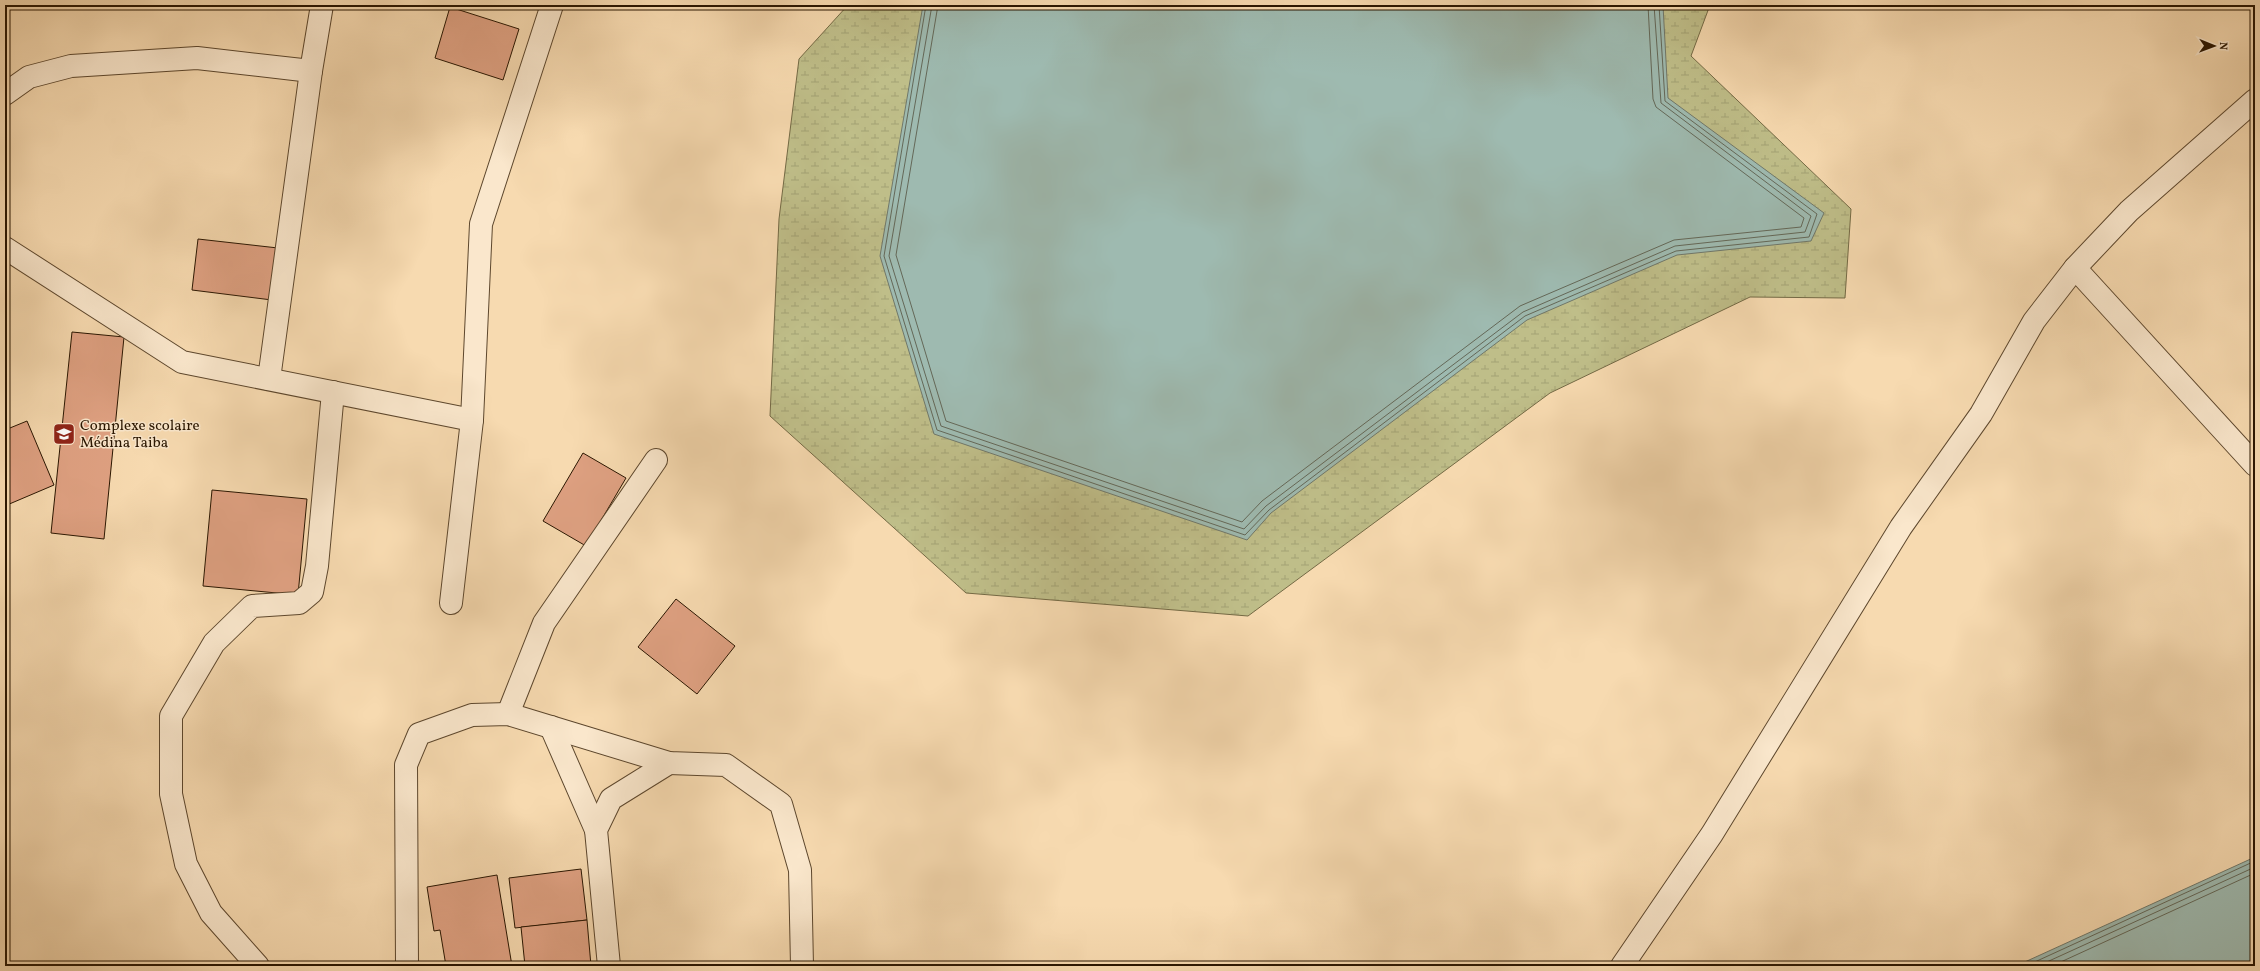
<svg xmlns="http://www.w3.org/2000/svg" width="2260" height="971" font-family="Vollkorn,serif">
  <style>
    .wetland { fill: url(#wetland-marsh); stroke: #746a45 }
    .water { fill: #9ebab0; stroke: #70786a }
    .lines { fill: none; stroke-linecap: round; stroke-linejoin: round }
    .shore { stroke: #646858; stroke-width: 1 }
    .building { fill: #dfa182; stroke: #2a1601 }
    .street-casing { stroke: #5d472d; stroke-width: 24 }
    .street { stroke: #fae7cc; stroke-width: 22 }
    .labels { text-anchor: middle; stroke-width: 3; stroke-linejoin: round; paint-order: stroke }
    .poi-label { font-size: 15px; fill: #2a1601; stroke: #fae7cc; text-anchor: start }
  </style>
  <defs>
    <pattern id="wetland-marsh" width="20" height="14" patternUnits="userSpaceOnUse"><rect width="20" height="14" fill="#bfbe89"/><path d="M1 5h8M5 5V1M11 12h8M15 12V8" fill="none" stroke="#a4a374"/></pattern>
  </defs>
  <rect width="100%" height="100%" fill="#f7dab0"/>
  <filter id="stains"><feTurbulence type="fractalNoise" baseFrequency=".005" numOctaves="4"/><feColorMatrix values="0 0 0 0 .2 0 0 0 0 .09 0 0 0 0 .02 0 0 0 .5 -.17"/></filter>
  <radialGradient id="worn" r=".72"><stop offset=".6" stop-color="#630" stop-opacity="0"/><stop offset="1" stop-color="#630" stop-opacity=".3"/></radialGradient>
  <path class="wetland" d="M848 5H1710L1691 56 1851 209 1845 298 1750 297 1550 393 1248 616 966 593 770 416 779 219 799 59Z"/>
  <g class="water">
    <path d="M923 5H1663L1668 98 1824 213 1811 241 1677 255 1527 320 1271 513 1247 540 934 434 880 256Z"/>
    <path d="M2255 857V966H2016Z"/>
  </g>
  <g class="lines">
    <g class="shore">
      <path d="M926 5 884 256 937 430 1245 535 1269 510 1525 316 1676 251 1809 237 1817 214 1665 101 1659 5"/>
      <path d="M932 5 889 256 941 426 1244 529 1266 506 1523 312 1675 246 1805 232 1811 216 1661 103 1654 5"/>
      <path d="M938 5 896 255 946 421 1242 522 1262 501 1520 306 1674 240 1801 227 1804 218 1656 107 1653 99 1648 5"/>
      <path d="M2026 966 2255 861"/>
      <path d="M2038 966 2255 867"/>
      <path d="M2052 966 2255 873"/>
    </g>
  </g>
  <g class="building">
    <path d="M450 7 519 29 503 80 435 58Z"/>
    <path d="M198 239 278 248 272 300 192 290Z"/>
    <path d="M72 332 124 337 104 539 51 533Z"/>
    <path d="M27 421 54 485 7 505 5 501V430Z"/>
    <path d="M583 453 626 478 586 546 543 521Z"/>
    <path d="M212 490 307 499 298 595 203 586Z"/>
    <path d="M676 599 735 646 697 694 638 647Z"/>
    <path d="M581 869 587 920 515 928 509 878Z"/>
    <path d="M497 875 512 966H446L440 930 434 931 427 887Z"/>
    <path d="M587 920 591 966H525L521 927Z"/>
  </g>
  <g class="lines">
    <g class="street-casing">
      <g id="street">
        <path d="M5 94 29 77 71 66 197 58 311 71"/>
        <path d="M5 248 182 362 472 420"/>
        <path d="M2075 268 2255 465"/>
        <path d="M269 379 311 71 322 5"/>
        <path d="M451 603 472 420 481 224 552 5"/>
        <path d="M508 714 544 623 656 460"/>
        <path d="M551 727 596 830"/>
        <path d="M258 966 211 913 186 864 171 794V716L214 643 252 606 299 603 312 592 317 566 333 392"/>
        <path d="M407 966 406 765 419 734 472 715 508 714 669 763 726 765 781 804 800 870 802 966"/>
        <path d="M609 966 596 830 611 799 669 763"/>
        <path d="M1622 966 1712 834 1901 527 1981 414 2034 321 2075 268 2129 211 2255 100"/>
      </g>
    </g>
    <use href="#street" class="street"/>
  </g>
  <defs>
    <g id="school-square" transform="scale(1.15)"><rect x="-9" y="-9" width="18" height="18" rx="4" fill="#8f2418" stroke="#fae7cc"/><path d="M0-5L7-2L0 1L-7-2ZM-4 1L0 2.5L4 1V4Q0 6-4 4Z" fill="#fff"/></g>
  </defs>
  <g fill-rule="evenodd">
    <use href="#school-square" x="64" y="434"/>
  </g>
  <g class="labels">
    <g class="poi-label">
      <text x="80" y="430">Complexe scolaire<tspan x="80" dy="17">Médina Taiba</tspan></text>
    </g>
  </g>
  <rect width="2260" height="971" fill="none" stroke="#f7dab0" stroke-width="20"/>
  <rect x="6" y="6" width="2248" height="959" fill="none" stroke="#2a1601" stroke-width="2"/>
  <rect x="10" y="10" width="2240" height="951" fill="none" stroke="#2a1601"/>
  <g transform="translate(2214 46) rotate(91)" stroke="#fae7cc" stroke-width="3" paint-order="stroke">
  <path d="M0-3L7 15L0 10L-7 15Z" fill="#2a1601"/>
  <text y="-6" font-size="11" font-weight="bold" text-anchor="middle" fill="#2a1601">N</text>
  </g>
  <rect width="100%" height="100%" filter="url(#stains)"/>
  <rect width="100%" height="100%" fill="url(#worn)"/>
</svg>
